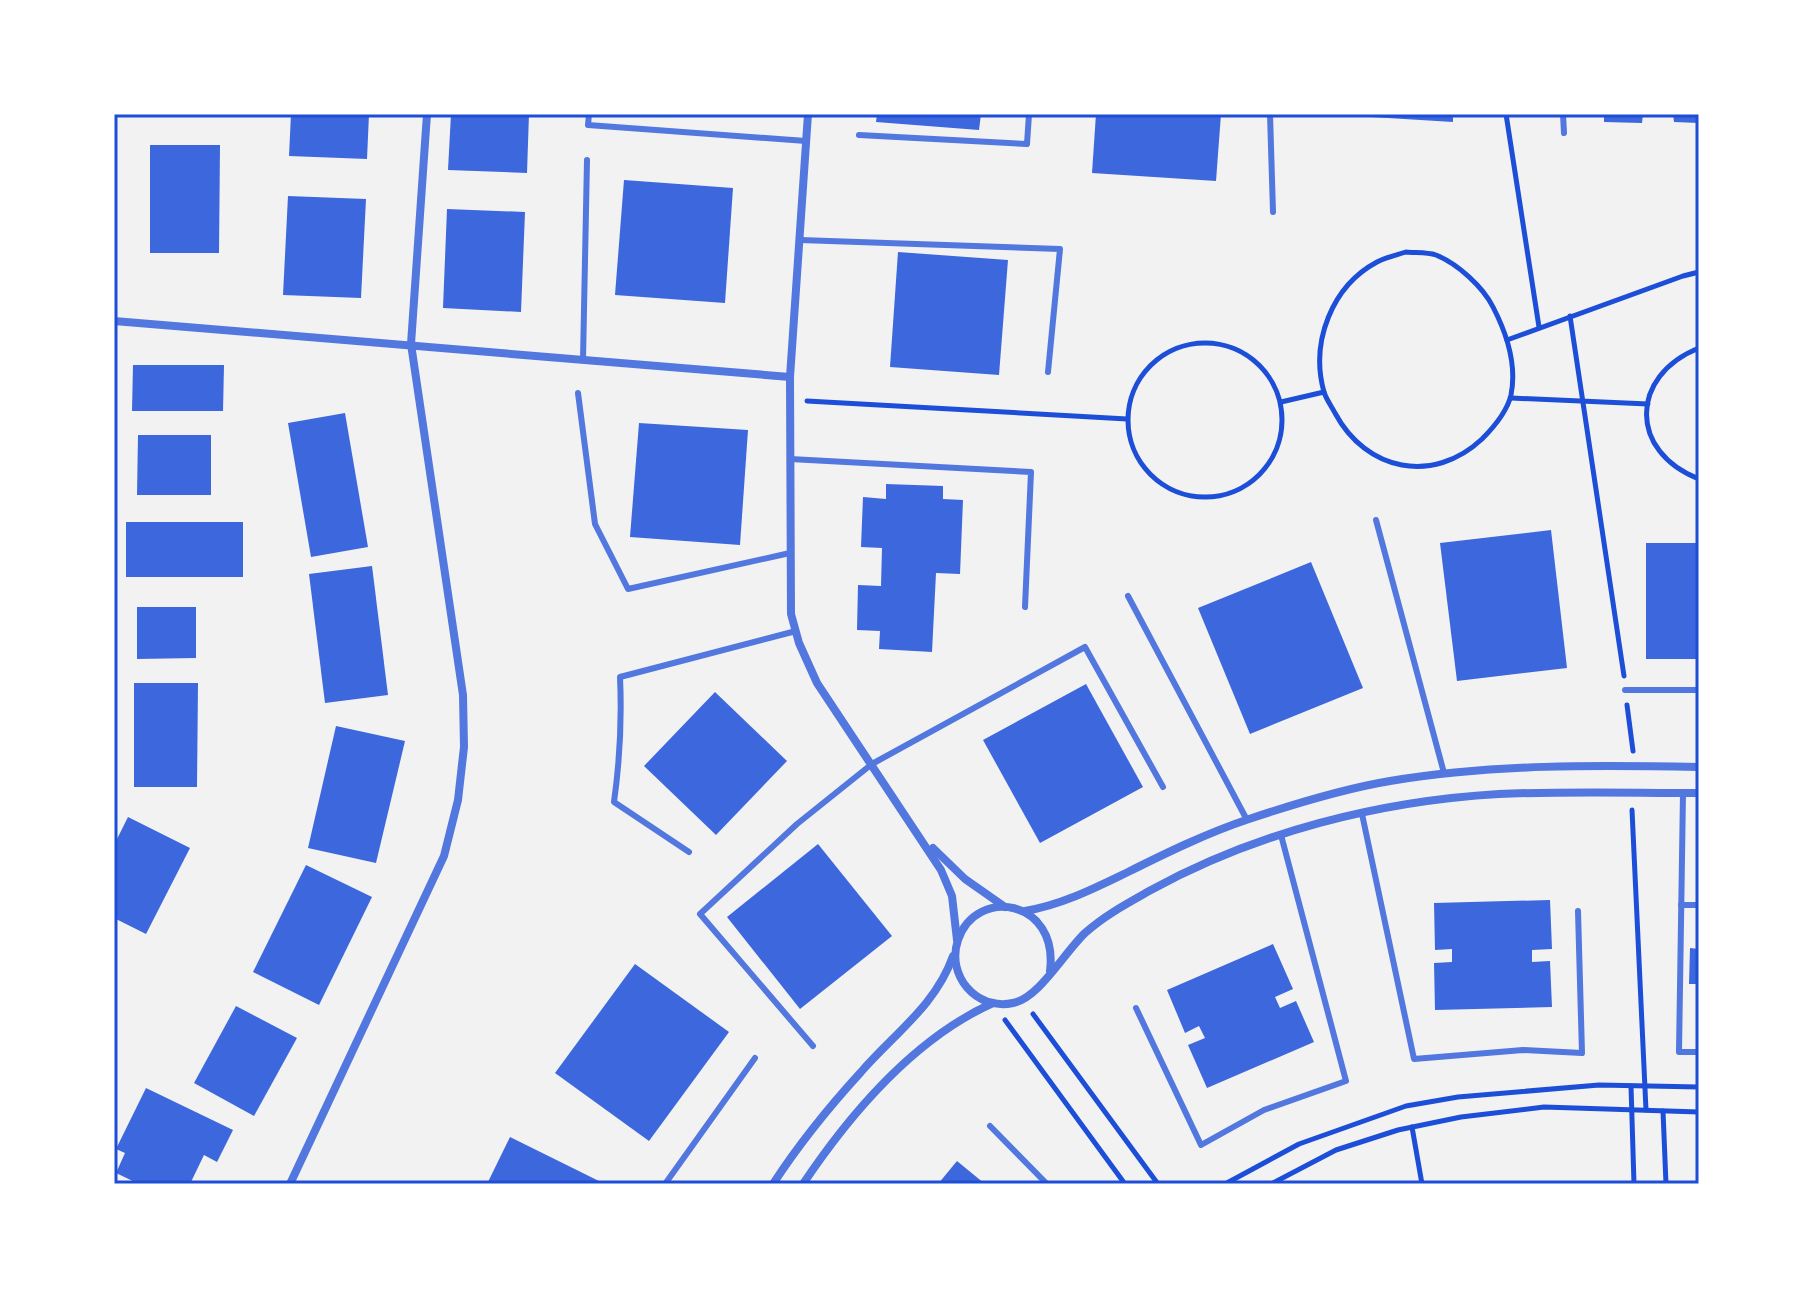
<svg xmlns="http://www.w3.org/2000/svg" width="1813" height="1298" font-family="'Fira Sans Condensed',sans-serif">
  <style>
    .building { fill: #3d67dc }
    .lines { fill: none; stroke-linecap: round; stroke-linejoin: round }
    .path { stroke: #1d4ed8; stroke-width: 5 }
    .service { stroke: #5277de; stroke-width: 6 }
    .minor { stroke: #5277de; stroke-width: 8 }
    .neatline { fill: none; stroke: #1d4ed8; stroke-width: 3 }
  </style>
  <rect width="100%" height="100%" fill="#f2f2f2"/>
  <g class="building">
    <path d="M291 114H369L367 159 289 156Z"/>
    <path d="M451 114H529L527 173 448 170Z"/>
    <path d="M877 114H981L979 130 876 122Z"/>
    <path d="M1096 114H1221L1216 181 1092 173Z"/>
    <path d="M1355 114H1453V122L1355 116Z"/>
    <path d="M1604 114H1643L1642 123 1604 122Z"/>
    <path d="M1673 114H1699V123L1674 122Z"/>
    <path d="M150 145H220L219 253H150Z"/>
    <path d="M624 180 733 188 725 303 615 295Z"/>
    <path d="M288 196 366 199 361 298 283 295Z"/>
    <path d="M447 209 525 212 521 312 443 308Z"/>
    <path d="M898 252 1008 260 999 375 890 367Z"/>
    <path d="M133 365H224L223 411H132Z"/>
    <path d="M345 413 368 547 311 557 288 423Z"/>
    <path d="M639 423 748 430 740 545 630 537Z"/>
    <path d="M138 435H211V495H137Z"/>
    <path d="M886 484 943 486V499L963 500 960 574 936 573 932 652 879 649 880 631 857 630 858 585 881 586 882 548 861 547 863 497 886 499Z"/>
    <rect x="126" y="522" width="117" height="55"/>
    <path d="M1551 530 1567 668 1457 681 1440 543Z"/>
    <rect x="1646" y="543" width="53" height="116"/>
    <path d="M1311 562 1363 688 1250 734 1198 608Z"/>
    <path d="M372 566 388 695 325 703 309 574Z"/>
    <path d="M137 607H196V658L137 659Z"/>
    <path d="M134 683H198L197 787H134Z"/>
    <path d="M1086 684 1143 787 1040 843 983 740Z"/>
    <path d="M715 692 787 761 716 835 644 766Z"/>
    <path d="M336 726 405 741 376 863 308 848Z"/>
    <path d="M128 817 190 848 146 934 114 918V845Z"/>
    <path d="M818 844 892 936 800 1009 727 917Z"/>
    <path d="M306 865 372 897 319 1005 253 972Z"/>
    <path d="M1550 900 1552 949 1532 950V962L1550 961 1552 1007 1435 1010 1434 963 1452 962V949L1435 950 1434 903Z"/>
    <path d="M1273 944 1293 989 1275 997 1280 1008 1296 1001 1314 1042 1207 1088 1188 1045 1205 1038 1199 1026 1185 1033 1167 990Z"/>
    <path d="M1690 948 1699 949V984H1689Z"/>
    <path d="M635 964 729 1032 649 1141 555 1073Z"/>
    <path d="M236 1006 297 1038 254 1116 194 1083Z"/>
    <path d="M146 1088 233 1130 217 1162 204 1155 190 1184H139L116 1173 125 1153 116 1149Z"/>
    <path d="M510 1137 605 1184H487Z"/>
    <path d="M957 1161 985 1184H938Z"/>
  </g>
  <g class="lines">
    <g class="path">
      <path d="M1506 114 1539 327"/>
      <path d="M1406 252C1415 253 1427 252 1436 255 1458 264 1483 287 1493 307 1507 334 1517 365 1511 395 1507 412 1494 427 1482 439 1433 485 1366 471 1335 413 1332 407 1326 399 1324 392 1310 342 1332 286 1377 262 1386 257 1397 255 1406 252Z"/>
      <path d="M1570 316 1624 676"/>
      <path d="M1507 340 1683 276 1699 272"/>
      <circle cx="1205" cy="420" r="77"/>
      <path d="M1699 348C1629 376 1629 452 1699 479"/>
      <path d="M1511 398 1648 404"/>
      <path d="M807 401 1127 419"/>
      <path d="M1281 402 1324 392"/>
      <path d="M1627 705 1633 751"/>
      <path d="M1632 810 1646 1110"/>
      <path d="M1033 1014 1158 1184"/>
      <path d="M1005 1020 1125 1184"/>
      <path d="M1631 1086 1634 1184"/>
      <path d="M1663 1111 1666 1184"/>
      <path d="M1412 1127 1422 1184"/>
      <path d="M1225 1184 1299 1144 1406 1106 1458 1097 1599 1085 1699 1087"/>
      <path d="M1271 1184 1336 1150 1398 1130 1461 1117 1544 1107 1699 1112"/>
    </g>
    <g class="service">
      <path d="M589 114 588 125 806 141"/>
      <path d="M1270 114 1273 212"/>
      <path d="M1563 114 1564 133"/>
      <path d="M859 135 1027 144 1029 114"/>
      <path d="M800 240 1060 249 1048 372"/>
      <path d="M583 360 587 160"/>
      <path d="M578 393 595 524 628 589 790 553"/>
      <path d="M790 459 1031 472 1025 607"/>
      <path d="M1376 520 1444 773"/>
      <path d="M1128 596 1247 820"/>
      <path d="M1625 690H1699"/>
      <path d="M1683 793 1679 1052H1699"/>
      <path d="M1362 814 1414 1059 1523 1050 1582 1053 1578 911"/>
      <path d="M689 852 614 802C620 759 622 720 620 677L796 631"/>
      <path d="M1681 905H1699"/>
      <path d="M1136 1008 1201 1145 1264 1110 1346 1081 1281 835"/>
      <path d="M813 1046 700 914 797 824 872 764 1085 647 1163 787"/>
      <path d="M990 1126 1047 1184"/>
      <path d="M665 1184 755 1058"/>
    </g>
    <g class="minor">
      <path d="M808 114 790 377 791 614 799 643 817 683 941 870 952 896 957 940"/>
      <path d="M114 321 790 377"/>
      <path d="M933 848 965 879 1005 907"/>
      <path d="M1025 911C1061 905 1093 889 1126 873 1166 853 1207 833 1249 819 1294 804 1342 789 1390 781 1492 764 1596 765 1699 767"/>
      <path d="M1050 971C1059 899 976 886 958 940 946 975 976 1011 1013 1003 1039 998 1064 953 1085 933 1105 915 1128 903 1151 890 1257 832 1379 801 1499 794 1566 791 1632 793 1699 793"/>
      <path d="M290 1184 444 856 458 800 464 747 463 695 411 344 427 114"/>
      <path d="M773 1184C799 1144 829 1107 861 1072 894 1034 936 1005 953 956"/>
      <path d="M803 1184C850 1114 915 1038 993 1003"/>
    </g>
  </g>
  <rect width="1813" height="1298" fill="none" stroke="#ffffff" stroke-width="232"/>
  <rect x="116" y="116" width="1581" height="1066" class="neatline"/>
</svg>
